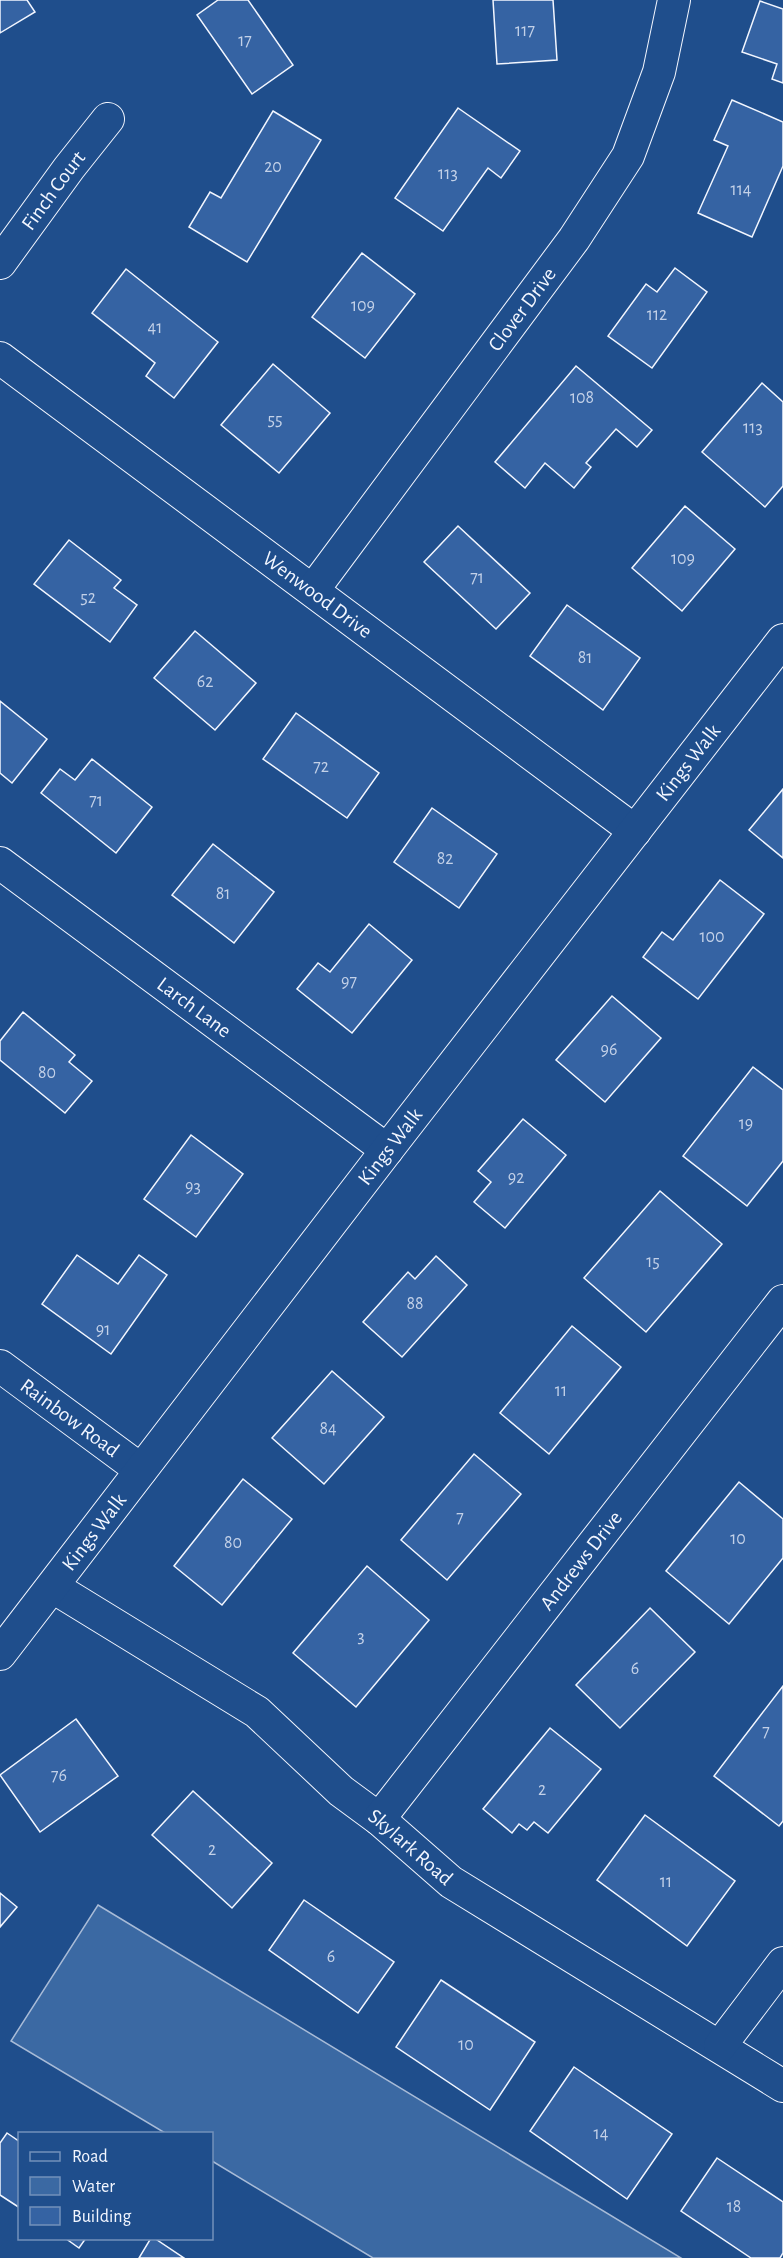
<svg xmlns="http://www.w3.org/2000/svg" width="783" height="2258" font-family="'Alegreya Sans',sans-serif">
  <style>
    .water { fill: #3b69a3; stroke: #a8bbd7; stroke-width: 1.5 }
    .building { fill: #3563a3; stroke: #f2f6ff; stroke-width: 1.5 }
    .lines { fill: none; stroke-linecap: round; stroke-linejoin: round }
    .street-casing { stroke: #f2f6ff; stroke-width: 34 }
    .street { stroke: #1f4e8c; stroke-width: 32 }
    .labels { text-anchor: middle; stroke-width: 4.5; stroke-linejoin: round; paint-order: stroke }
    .number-label { font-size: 18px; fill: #c3d1e8 }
    .street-label { font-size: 21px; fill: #f2f6ff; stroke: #1f4e8c }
  </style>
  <rect width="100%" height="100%" fill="#1f4e8c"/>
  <path class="water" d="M98 1905 681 2258H373L212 2161V2134L165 2133 11 2041Z"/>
  <g class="building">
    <path d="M0 0H27L35 12 0 33Z"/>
    <path d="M218 0H248L293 65 252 94 197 15Z"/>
    <path d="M493 0H553L557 60 497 64Z"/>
    <path d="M760 1 783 9V83L772 79 777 64 742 52Z"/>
    <path d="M732 100 783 122V166L752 237 698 213 728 146 714 140Z"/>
    <path d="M458 108 520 151 501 178 488 168 443 231 395 198Z"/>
    <path d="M273 111 321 140 247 262 189 227 210 192 221 198Z"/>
    <path d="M362 253 415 294 365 358 312 317Z"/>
    <path d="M675 268 707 292 652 368 608 336 646 284 657 292Z"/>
    <path d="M126 269 218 342 174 398 146 376 155 363 92 313Z"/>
    <path d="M273 364 330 413 279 473 221 425Z"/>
    <path d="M576 366 652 430 637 447 616 429 586 463 591 467 574 488 545 463 525 488 495 462Z"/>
    <path d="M762 383 783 402V486L765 507 702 452Z"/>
    <path d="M685 506 735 549 682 611 632 568Z"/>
    <path d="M458 526 530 593 496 629 424 562Z"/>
    <path d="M69 540 121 580 114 588 137 605 110 642 34 584Z"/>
    <path d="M567 605 640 658 603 710 530 656Z"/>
    <path d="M195 631 256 683 215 730 154 678Z"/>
    <path d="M0 701 47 739 12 783 0 773Z"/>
    <path d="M296 713 379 773 347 818 263 759Z"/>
    <path d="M92 759 152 807 116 853 41 793 60 769 75 780Z"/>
    <path d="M783 789V858L749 830Z"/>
    <path d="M432 808 497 854 459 908 394 862Z"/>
    <path d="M213 844 274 892 234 943 172 895Z"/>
    <path d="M720 880 764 914 698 999 643 957 662 932 673 940Z"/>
    <path d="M369 924 412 960 352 1033 297 989 318 963 330 972Z"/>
    <path d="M612 996 661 1038 605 1102 556 1060Z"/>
    <path d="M23 1012 75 1055 69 1062 92 1081 65 1113 0 1060V1041Z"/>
    <path d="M753 1067 783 1090V1161L747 1206 683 1156Z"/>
    <path d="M523 1119 566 1155 505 1228 474 1202 491 1182 478 1171Z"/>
    <path d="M191 1135 243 1174 196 1237 144 1199Z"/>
    <path d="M660 1191 722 1244 646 1332 584 1278Z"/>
    <path d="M77 1255 118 1284 139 1255 167 1275 111 1354 42 1304Z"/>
    <path d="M436 1256 467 1285 402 1357 363 1322 408 1272 415 1279Z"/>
    <path d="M572 1326 621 1367 549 1454 500 1413Z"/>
    <path d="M332 1371 384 1417 324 1484 272 1438Z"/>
    <path d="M474 1454 521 1494 447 1580 401 1540Z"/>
    <path d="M243 1479 292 1519 222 1605 174 1566Z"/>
    <path d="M739 1482 783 1519V1558L729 1624 666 1571Z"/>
    <path d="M367 1566 429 1620 356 1707 293 1653Z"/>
    <path d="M650 1608 695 1652 620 1728 576 1685Z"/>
    <path d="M783 1686V1821L779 1826 714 1776Z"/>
    <path d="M76 1719 118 1776 40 1832 0 1775Z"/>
    <path d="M550 1728 601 1769 548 1833 534 1822 527 1830 519 1824 512 1833 483 1809Z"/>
    <path d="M193 1791 272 1863 232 1908 152 1835Z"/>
    <path d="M645 1815 735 1881 687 1946 597 1880Z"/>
    <path d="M0 1893 17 1907 0 1927Z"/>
    <path d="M304 1900 394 1962 358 2013 269 1950Z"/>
    <path d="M441 1980 535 2042 490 2110 396 2047Z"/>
    <path d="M574 2067 672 2134 627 2199 530 2131Z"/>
    <path d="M7 2133 20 2142V2208L0 2195V2143Z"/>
    <path d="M717 2158 783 2202V2253L780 2258H751L681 2211Z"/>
    <path d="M65 2238H86L79 2248Z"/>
    <path d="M151 2238H154L184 2258H139Z"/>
  </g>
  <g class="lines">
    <g class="street-casing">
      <g id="street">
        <path id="s1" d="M0 263 69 168 108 119"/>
        <path id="s2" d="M0 358 635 831"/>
        <path id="s3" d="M313 590 574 239 628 156 659 72 674 0"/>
        <path id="s4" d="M0 863 387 1150"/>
        <path id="s5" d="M0 1366 141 1470"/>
        <path id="s6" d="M53 1587 257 1712 341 1791 379 1819 451 1882 783 2086"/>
        <path id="s7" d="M0 1654 387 1150 783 640"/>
        <path id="s8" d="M379 1819 783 1301"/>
        <path d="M720 2046 783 1963"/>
      </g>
    </g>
    <use href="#street" class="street"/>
  </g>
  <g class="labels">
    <g class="number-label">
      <text x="525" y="36">117</text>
      <text x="245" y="46">17</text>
      <text x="273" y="172">20</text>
      <text x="448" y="179">113</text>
      <text x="741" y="195">114</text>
      <text x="363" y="311">109</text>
      <text x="657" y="320">112</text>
      <text x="155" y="333">41</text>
      <text x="582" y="403">108</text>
      <text x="275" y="425">55</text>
      <text x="753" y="433">113</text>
      <text x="683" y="564">109</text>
      <text x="477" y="583">71</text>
      <text x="88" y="603">52</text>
      <text x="585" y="663">81</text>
      <text x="205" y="687">62</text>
      <text x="321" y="772">72</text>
      <text x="96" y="806">71</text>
      <text x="445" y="864">82</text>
      <text x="223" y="899">81</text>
      <text x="712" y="942">100</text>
      <text x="349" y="987">97</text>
      <text x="609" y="1055">96</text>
      <text x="47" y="1078">80</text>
      <text x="746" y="1129">19</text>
      <text x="516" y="1183">92</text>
      <text x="193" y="1192">93</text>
      <text x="653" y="1267">15</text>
      <text x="415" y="1309">88</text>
      <text x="103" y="1335">91</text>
      <text x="561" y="1396">11</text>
      <text x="328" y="1434">84</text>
      <text x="460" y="1523">7</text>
      <text x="738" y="1544">10</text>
      <text x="233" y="1548">80</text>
      <text x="361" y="1642">3</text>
      <text x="635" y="1674">6</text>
      <text x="766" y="1737">7</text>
      <text x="59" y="1781">76</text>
      <text x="542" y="1795">2</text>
      <text x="212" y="1855">2</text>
      <text x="666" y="1887">11</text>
      <text x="331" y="1962">6</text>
      <text x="466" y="2050">10</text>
      <text x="601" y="2139">14</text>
      <text x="734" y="2212">18</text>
    </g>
    <g class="street-label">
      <text dy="7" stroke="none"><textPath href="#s1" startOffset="90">Finch Court</textPath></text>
      <text dy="7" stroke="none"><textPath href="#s3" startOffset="350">Clover Drive</textPath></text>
      <text dy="7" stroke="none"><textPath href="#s2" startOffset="396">Wenwood Drive</textPath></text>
      <text dy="7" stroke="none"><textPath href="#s7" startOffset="1126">Kings Walk</textPath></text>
      <text dy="7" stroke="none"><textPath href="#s4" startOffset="242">Larch Lane</textPath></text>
      <text dy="7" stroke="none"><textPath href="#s7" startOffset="640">Kings Walk</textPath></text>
      <text dy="7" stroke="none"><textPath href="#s5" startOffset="87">Rainbow Road</textPath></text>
      <text dy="7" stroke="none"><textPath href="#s7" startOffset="154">Kings Walk</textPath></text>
      <text dy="7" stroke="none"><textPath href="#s8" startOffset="328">Andrews Drive</textPath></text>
      <text dy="7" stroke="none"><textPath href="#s6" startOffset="444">Skylark Road</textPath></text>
    </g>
  </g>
  <rect x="18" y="2132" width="195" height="108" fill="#1f4e8c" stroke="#7391ba" stroke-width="1.5"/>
  <rect x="30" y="2152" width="30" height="9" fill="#1f4e8c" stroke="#7391ba" stroke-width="1.5"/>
  <text x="72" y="2162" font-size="18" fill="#f2f6ff">Road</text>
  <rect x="30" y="2177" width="30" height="18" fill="#3b69a3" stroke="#7391ba" stroke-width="1.5"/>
  <text x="72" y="2192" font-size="18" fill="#f2f6ff">Water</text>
  <rect x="30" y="2207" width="30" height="18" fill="#3563a3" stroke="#7391ba" stroke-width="1.5"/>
  <text x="72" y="2222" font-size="18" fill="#f2f6ff">Building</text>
</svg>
